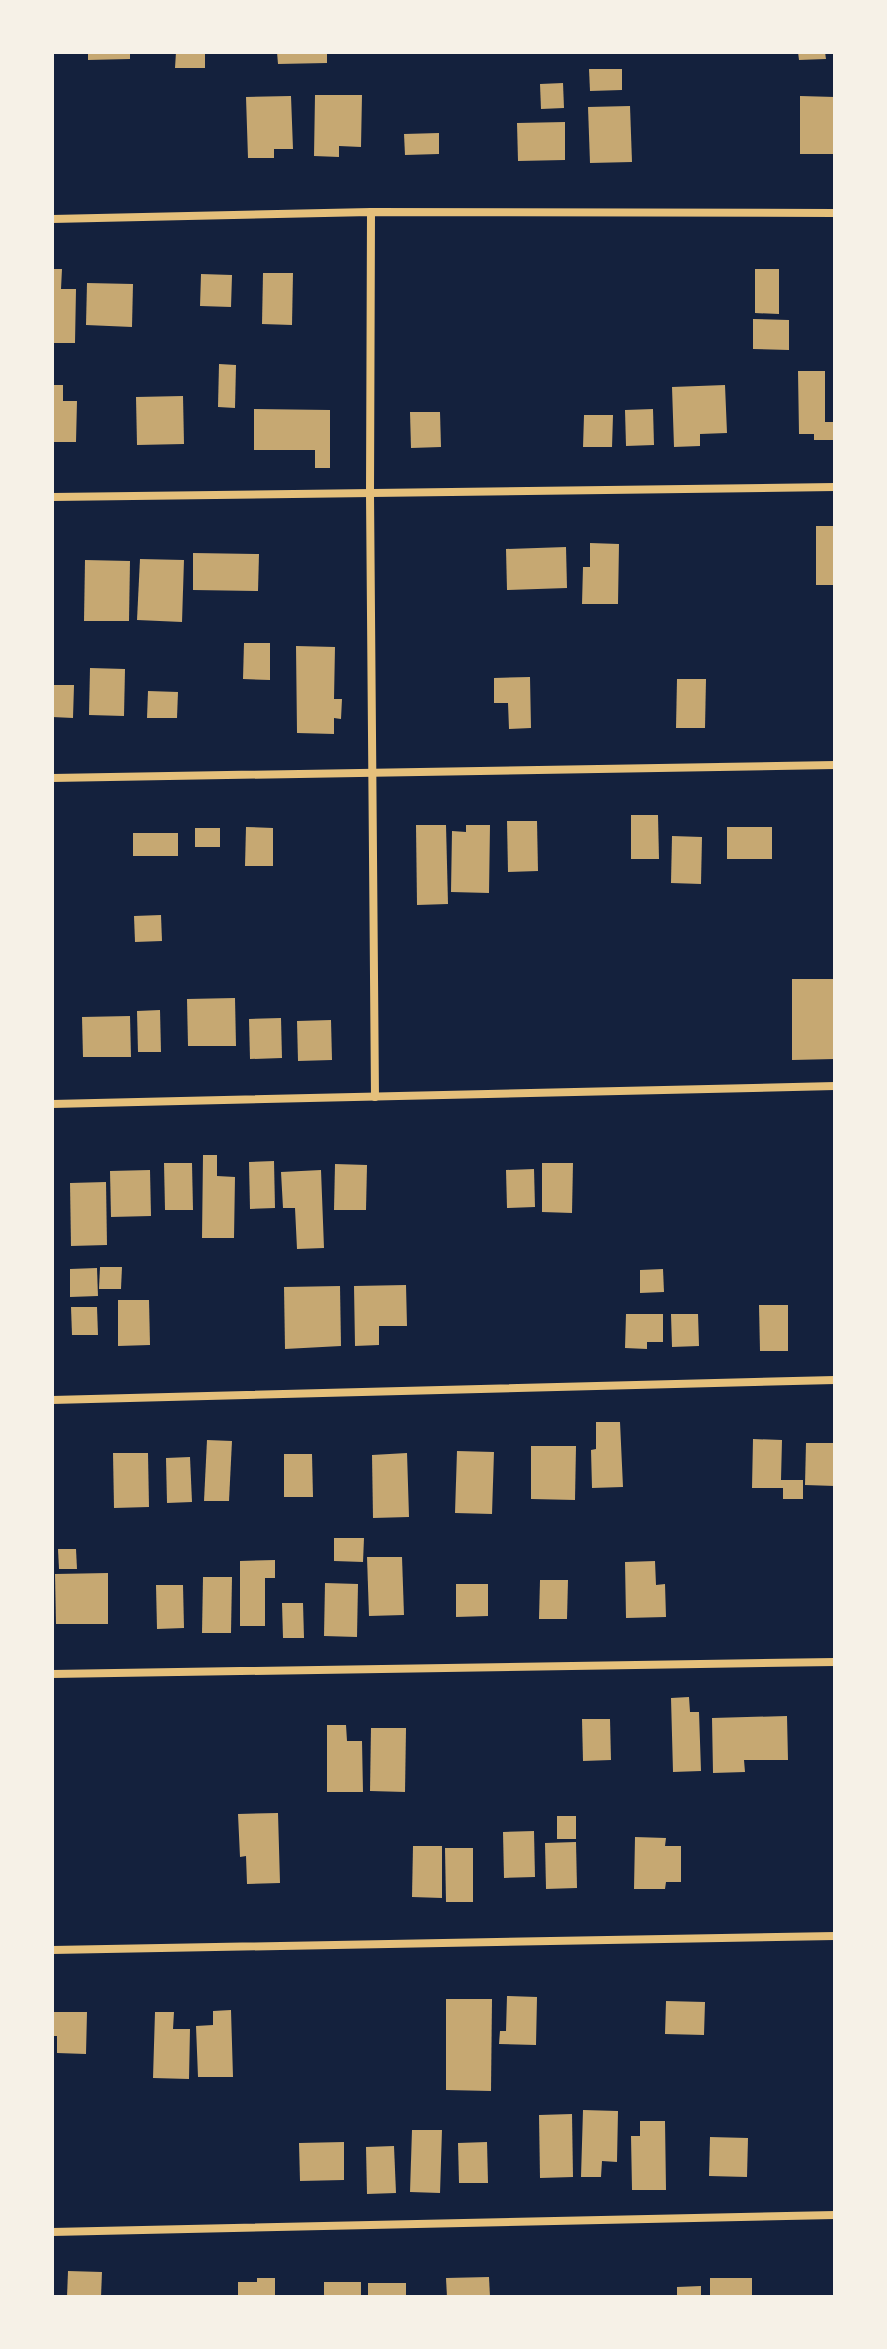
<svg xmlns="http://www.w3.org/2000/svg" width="887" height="2349" font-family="'Libre Baskerville',serif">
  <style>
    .building { fill: #c6a872 }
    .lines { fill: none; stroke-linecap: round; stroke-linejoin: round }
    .minor { stroke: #e5c07b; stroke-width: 8 }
  </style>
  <rect width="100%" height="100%" fill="#14213d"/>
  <g class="building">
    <path d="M88 52H130V59L88 60Z"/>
    <path d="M176 52H205V68H175Z"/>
    <path d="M277 52H327V63L278 64Z"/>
    <path d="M798 52H825L826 59 799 60Z"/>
    <path d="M589 69H622V90L590 91Z"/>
    <path d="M563 83 564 108 541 109 540 84Z"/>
    <path d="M315 95H362L361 147 339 146V157L314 156Z"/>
    <path d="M291 96 293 149H274V158H248L246 97Z"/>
    <path d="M800 96 835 97V154H800Z"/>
    <path d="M630 106 632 162 590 163 588 107Z"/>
    <path d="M565 122V160L518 161 517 123Z"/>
    <path d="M439 133V154L405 155 404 134Z"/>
    <path d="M52 269H62L61 289H76L75 343H52Z"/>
    <path d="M755 269H779V314L755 313Z"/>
    <path d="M263 273H293L292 325 262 324Z"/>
    <path d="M201 274 232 275 231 307 200 306Z"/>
    <path d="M87 283 133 284 132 327 86 325Z"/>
    <path d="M753 319 789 320V350L753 349Z"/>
    <path d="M219 364 236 365 235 408 218 407Z"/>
    <path d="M798 371H825V422H835V440H814V434H799Z"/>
    <path d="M52 385H63V401H77L76 442H52Z"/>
    <path d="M725 385 727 433 700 434V446L674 447 672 387Z"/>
    <path d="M183 396 184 444 137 445 136 397Z"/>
    <path d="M254 409 330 410V468H315V450H254Z"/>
    <path d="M653 409 654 445 626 446 625 410Z"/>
    <path d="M410 412H440L441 447 411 448Z"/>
    <path d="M584 415H613L612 447H583Z"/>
    <rect x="816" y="526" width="19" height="59"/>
    <path d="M590 543 619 544 618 604H582L583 567H590Z"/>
    <path d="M566 547 567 588 507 590 506 549Z"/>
    <path d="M193 553 259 554 258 591 193 590Z"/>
    <path d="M140 559 184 560 182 622 137 620Z"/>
    <path d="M85 560 130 561 129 621H84Z"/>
    <path d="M244 643H270V680L243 679Z"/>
    <path d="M296 646 335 647 334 699H342L341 719 334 718V734L297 733Z"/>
    <path d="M90 668 125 669 124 716 89 715Z"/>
    <path d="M530 677 531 728 509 729 508 703H494V678Z"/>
    <path d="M677 679H706L705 728H676Z"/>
    <path d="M52 685H74L73 718 52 717Z"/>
    <path d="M148 691 178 692 177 718H147Z"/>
    <path d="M631 815H658L659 859H631Z"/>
    <path d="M507 821H537L538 871 508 872Z"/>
    <path d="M416 825H446L448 904 417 905Z"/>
    <path d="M466 825H490L489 893 451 892 452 831 466 832Z"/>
    <path d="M246 827 273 828V866H245Z"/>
    <rect x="727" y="827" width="45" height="32"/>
    <rect x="195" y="828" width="25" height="19"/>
    <rect x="133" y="833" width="45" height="23"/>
    <path d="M672 836 702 837 701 884 671 883Z"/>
    <path d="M161 915 162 941 135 942 134 916Z"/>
    <path d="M792 979H835V1059L792 1060Z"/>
    <path d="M235 998 236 1046H188L187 999Z"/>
    <path d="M160 1010 161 1052H138L137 1011Z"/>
    <path d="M130 1016 131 1057H83L82 1017Z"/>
    <path d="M281 1018 282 1058 250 1059 249 1019Z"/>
    <path d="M331 1020 332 1060 298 1061 297 1021Z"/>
    <path d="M203 1155H217V1176L235 1177 234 1238H202Z"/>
    <path d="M274 1161 275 1208 250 1209 249 1162Z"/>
    <path d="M164 1163H192L193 1210H165Z"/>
    <path d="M542 1163H573L572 1213 542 1212Z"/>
    <path d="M335 1164 367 1165 366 1210H334Z"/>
    <path d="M534 1169 535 1207 507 1208 506 1170Z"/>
    <path d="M150 1170 151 1216 111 1217 110 1171Z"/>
    <path d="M321 1170 324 1248 297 1249 295 1208H283L281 1172Z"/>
    <path d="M106 1182 107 1245 71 1246 70 1183Z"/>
    <path d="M100 1267H122L121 1289H99Z"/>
    <path d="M97 1268 98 1296 70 1297V1269Z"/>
    <path d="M663 1269 664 1292 640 1293V1270Z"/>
    <path d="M406 1285 407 1326H379V1345L355 1346 354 1286Z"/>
    <path d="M340 1286 341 1346 285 1349 284 1287Z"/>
    <path d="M118 1300H149L150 1345 118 1346Z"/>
    <path d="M759 1305H788V1351H760Z"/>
    <path d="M71 1307H97L98 1335H72Z"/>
    <path d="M626 1314H663V1342H647V1349L625 1348Z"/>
    <path d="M671 1314H698L699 1346 672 1347Z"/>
    <path d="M596 1422H620L623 1487 592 1488 591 1450 596 1449Z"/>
    <path d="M753 1439 782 1440 781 1480H803V1499H783V1488H752Z"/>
    <path d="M207 1440 232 1441 229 1501H204Z"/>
    <path d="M806 1443H835V1486L805 1485Z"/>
    <path d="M531 1446H576L575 1500 531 1499Z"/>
    <path d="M457 1451 494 1452 492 1514 455 1513Z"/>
    <path d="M113 1453H148L149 1507 114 1508Z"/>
    <path d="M407 1453 409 1517 373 1518 372 1455Z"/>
    <path d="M284 1454H312L313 1497H284Z"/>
    <path d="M190 1457 192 1502 167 1503 166 1458Z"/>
    <path d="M334 1538H364L363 1562 334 1561Z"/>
    <path d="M58 1549H76L77 1569H59Z"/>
    <path d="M367 1557H402L404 1615 369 1616Z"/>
    <path d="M275 1560V1578H265V1626H240V1561Z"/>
    <path d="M655 1561 656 1585 665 1584 666 1617 626 1618 625 1562Z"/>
    <path d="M108 1573V1624H56L55 1574Z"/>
    <path d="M203 1577H232L231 1633H202Z"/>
    <path d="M540 1580H568L567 1619H539Z"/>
    <path d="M325 1583 358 1584 357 1637 324 1636Z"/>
    <path d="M456 1584H488V1616L456 1617Z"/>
    <path d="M156 1585H183L184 1628 157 1629Z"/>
    <path d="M282 1603H303L304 1638H283Z"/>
    <path d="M689 1697 690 1712H699L701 1771 673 1772 671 1698Z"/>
    <path d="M787 1716 788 1760H744L745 1772 713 1773 712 1718Z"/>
    <path d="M582 1719H610L611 1760 583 1761Z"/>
    <path d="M327 1725H346L347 1741H362L363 1792H327Z"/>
    <path d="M371 1728H406L405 1792 370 1791Z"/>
    <path d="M278 1813 280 1883 247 1884 246 1856 240 1857 238 1814Z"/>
    <rect x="557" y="1816" width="19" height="23"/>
    <path d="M534 1831 535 1877 504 1878 503 1832Z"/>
    <path d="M635 1837 666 1838 665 1846H681V1882H666L665 1889H634Z"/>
    <path d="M576 1842 577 1888 546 1889 545 1843Z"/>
    <path d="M413 1846H442V1898L412 1897Z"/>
    <path d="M445 1848H473V1902H446Z"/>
    <path d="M507 1996 537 1997 536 2045 499 2044 500 2031H506Z"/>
    <path d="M446 1999H492L491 2091 446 2090Z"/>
    <path d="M666 2001 705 2002 704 2035 665 2034Z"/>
    <path d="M231 2010 233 2077H198L196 2026 213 2025V2011Z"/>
    <path d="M52 2012H87L86 2054 57 2053V2036H52Z"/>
    <path d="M155 2012H174L173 2029H190L189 2079 153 2078Z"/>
    <path d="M583 2110 618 2111 617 2162 602 2161 601 2177H581Z"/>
    <path d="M572 2114 573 2177 540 2178 539 2115Z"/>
    <path d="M640 2121H665L666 2190H632L631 2136H640Z"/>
    <path d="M412 2130H442L440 2193 410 2192Z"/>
    <path d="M710 2137 748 2138 747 2177 709 2176Z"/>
    <path d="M344 2142V2180L300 2181 299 2143Z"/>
    <path d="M487 2142 488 2183H459L458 2143Z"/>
    <path d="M394 2146 396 2193 367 2194 366 2147Z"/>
    <path d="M68 2271 102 2272 101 2297H67Z"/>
    <path d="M489 2277 490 2297H447L446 2278Z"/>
    <path d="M257 2278H275V2297H238V2282H257Z"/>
    <rect x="710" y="2278" width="42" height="19"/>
    <rect x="324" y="2282" width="37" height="15"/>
    <rect x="368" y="2283" width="38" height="14"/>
    <path d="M701 2286V2297H677V2287Z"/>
  </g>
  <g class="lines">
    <g class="minor">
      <path d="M371 212 370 494 375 1097"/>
      <path d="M52 219 371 212 835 213"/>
      <path d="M52 497 835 487"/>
      <path d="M52 778 835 765"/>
      <path d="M52 1104 835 1086"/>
      <path d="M52 1400 835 1380"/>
      <path d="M52 1674 835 1662"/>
      <path d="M52 1950 835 1936"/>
      <path d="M52 2232 835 2215"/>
    </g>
  </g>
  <rect width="887" height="2349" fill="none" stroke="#f6f1e7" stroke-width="108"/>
</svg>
